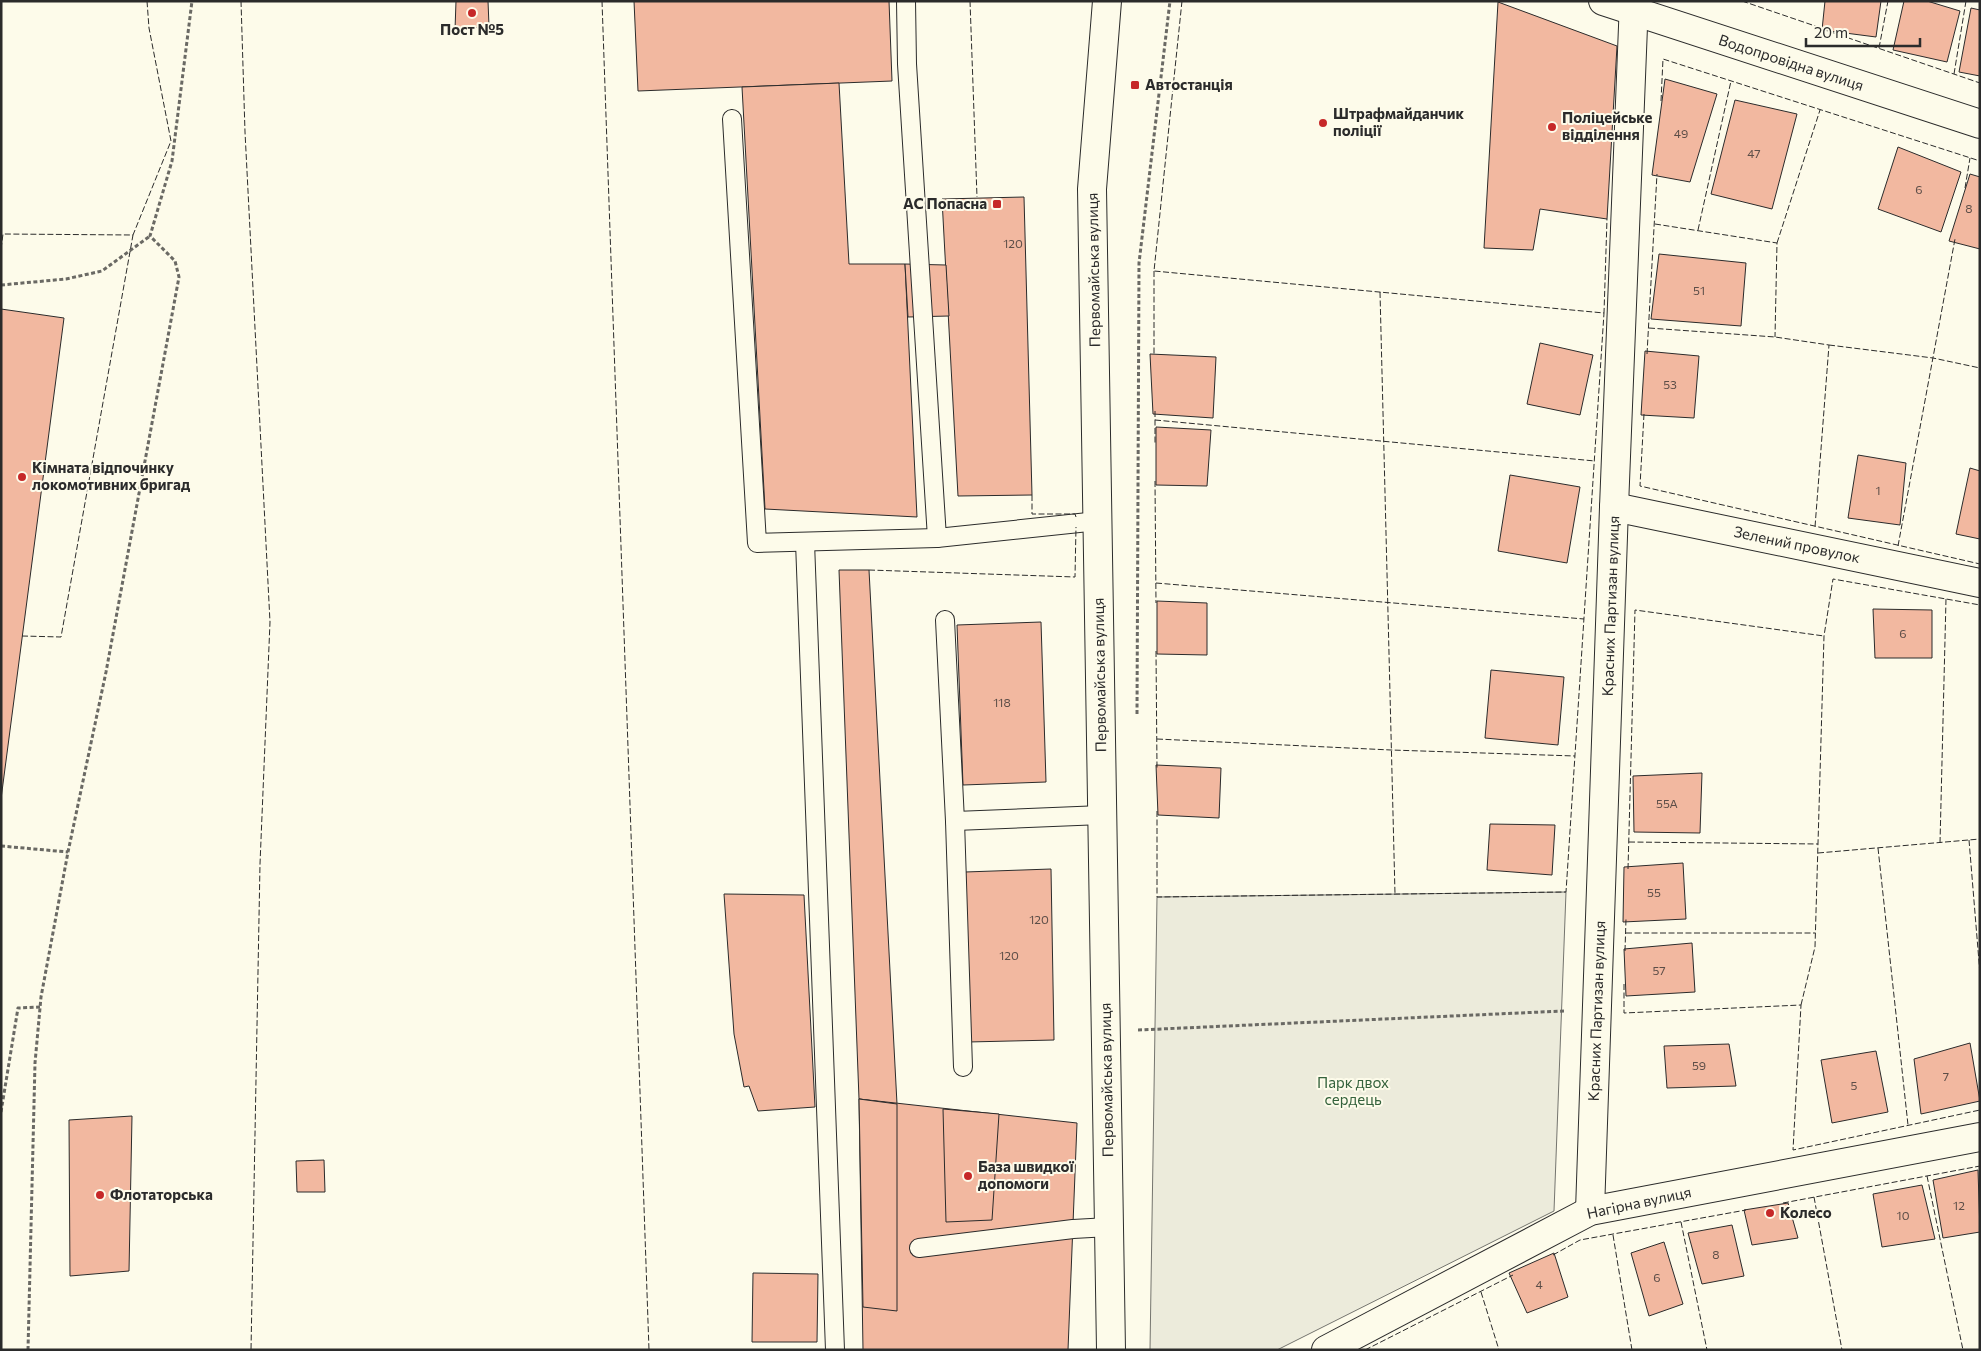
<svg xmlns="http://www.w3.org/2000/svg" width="1981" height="1351" font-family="Commissioner,sans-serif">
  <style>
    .green { fill: #ecebdb; stroke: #74746e }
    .building { fill: #f2b8a0; stroke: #2b2b2b }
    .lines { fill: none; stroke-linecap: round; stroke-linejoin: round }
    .lane-casing { stroke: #2b2b2b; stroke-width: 20 }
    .street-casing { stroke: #2b2b2b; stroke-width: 30 }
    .secondary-casing { stroke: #2b2b2b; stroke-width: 30 }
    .path { stroke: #6a6964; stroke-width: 3; stroke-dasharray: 4 2.5; stroke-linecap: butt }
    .lane { stroke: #fdfbea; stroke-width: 18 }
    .street { stroke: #fdfbea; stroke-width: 28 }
    .secondary { stroke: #fdfbea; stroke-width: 28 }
    .fence { stroke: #2b2b2b; stroke-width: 1; stroke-dasharray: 6 2.5; stroke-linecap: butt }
    .poi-dot { fill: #c62828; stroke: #fdfbea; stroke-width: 2 }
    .labels { text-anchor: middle; stroke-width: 4; stroke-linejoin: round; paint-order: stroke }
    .number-label { font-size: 12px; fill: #5d4e48 }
    .poi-label { font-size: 15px; font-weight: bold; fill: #2b2b2b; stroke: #fdfbea; text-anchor: start }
    .street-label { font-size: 15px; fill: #2b2b2b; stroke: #fdfbea }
    .park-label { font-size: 15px; fill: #34623c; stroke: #fdfbea }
  </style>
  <rect width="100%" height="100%" fill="#fdfbea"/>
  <path class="green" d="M1566 892 1554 1211 1277 1350H1150L1157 897Z"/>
  <g class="building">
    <path d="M456 1H488L489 26 455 30Z"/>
    <path d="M634 1H889L892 81 638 91Z"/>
    <path d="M1825 1H1881L1876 37 1822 30Z"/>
    <path d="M1904 1H1927L1960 11 1947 62 1893 50Z"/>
    <path d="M1498 2 1617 46 1607 219 1540 209 1533 250 1484 248Z"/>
    <path d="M1971 8 1980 10V76L1959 72Z"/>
    <path d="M1665 79 1717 94 1690 182 1652 175Z"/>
    <path d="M839 83 849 264H905L917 517 765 509 742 87Z"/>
    <path d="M1735 100 1797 114 1772 209 1711 194Z"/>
    <path d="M1898 147 1961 172 1941 232 1878 209Z"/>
    <path d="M1970 174 1980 177V249L1949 241Z"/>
    <path d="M1024 197 1032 495 958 496 942 199Z"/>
    <path d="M1659 254 1746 263 1741 326 1651 319Z"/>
    <path d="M905 264 946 265 949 316 908 317Z"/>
    <path d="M1 309 64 318 1 799Z"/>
    <path d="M1540 343 1593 355 1580 415 1527 404Z"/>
    <path d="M1645 351 1699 356 1694 418 1641 415Z"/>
    <path d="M1150 354 1216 357 1213 418 1153 414Z"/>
    <path d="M1156 427 1211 430 1207 486 1156 485Z"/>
    <path d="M1858 455 1906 463 1900 525 1848 518Z"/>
    <path d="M1970 468 1980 471V539L1956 534Z"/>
    <path d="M1510 475 1580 487 1567 563 1498 551Z"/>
    <path d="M839 570H869L897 1104 859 1099Z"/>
    <path d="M1157 601 1207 603V655L1157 654Z"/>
    <path d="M1873 609 1932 610V658H1875Z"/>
    <path d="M1041 622 1046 782 963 785 957 625Z"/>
    <path d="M1491 670 1564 677 1558 745 1485 738Z"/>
    <path d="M1156 765 1221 768 1219 818 1158 815Z"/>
    <path d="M1702 773 1700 833 1634 832 1633 776Z"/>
    <path d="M1490 824 1555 825 1552 875 1487 870Z"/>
    <path d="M1683 863 1686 919 1623 922 1624 867Z"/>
    <path d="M1051 869 1054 1040 968 1042 965 872Z"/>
    <path d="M724 894 804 895 815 1107 758 1111 749 1086 744 1087 734 1034Z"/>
    <path d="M1692 943 1695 992 1626 996 1624 949Z"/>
    <path d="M1970 1043 1980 1101 1921 1114 1914 1059Z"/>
    <path d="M1729 1044 1736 1086 1667 1088 1664 1046Z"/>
    <path d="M1876 1051 1888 1112 1832 1123 1821 1060Z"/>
    <path d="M859 1099 1077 1123 1068 1350H863Z"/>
    <path d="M859 1099 897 1104V1311L863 1307Z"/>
    <path d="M943 1109 999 1114 992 1220 946 1222Z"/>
    <path d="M132 1116 129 1271 70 1276 69 1120Z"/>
    <path d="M324 1160 325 1192H297L296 1161Z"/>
    <path d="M1978 1170 1980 1232 1943 1238 1933 1180Z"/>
    <path d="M1922 1185 1935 1239 1882 1247 1873 1194Z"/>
    <path d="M1788 1203 1798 1238 1752 1245 1744 1210Z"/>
    <path d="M1732 1225 1744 1276 1702 1284 1688 1233Z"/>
    <path d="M1664 1242 1683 1304 1649 1316 1631 1253Z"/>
    <path d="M1554 1253 1568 1297 1527 1313 1509 1273Z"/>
    <path d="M753 1273 818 1274 817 1342H752Z"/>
  </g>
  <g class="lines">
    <g class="lane-casing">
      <g id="lane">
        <path d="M906 1 907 64 937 538"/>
        <path d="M732 119 757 543 937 538 1098 521"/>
        <path d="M805 542 835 1350"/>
        <path d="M945 620 955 821 963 1067"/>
        <path d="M955 821 1102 815"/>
        <path d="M919 1248 1073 1229 1109 1227"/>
      </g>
    </g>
    <g class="street-casing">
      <g id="street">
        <path d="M1603 1 1980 124"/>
        <path d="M1614 507 1980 583"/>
        <path d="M1590 1211 1614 507 1634 1"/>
        <path d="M1326 1350 1590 1211 1980 1137"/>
      </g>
    </g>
    <g class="secondary-casing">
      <path id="secondary" d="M1107 1 1092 189 1111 1350"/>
    </g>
    <g class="path">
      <path d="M1 285 66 279 102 271 150 236"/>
      <path d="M1137 714 1139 263 1170 1"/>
      <path d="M1 846 68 852"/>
      <path d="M1138 1030 1564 1011"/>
      <path d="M1 1112 18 1008 40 1007"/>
      <path d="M28 1350 35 1063 41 997 68 852 106 672 179 277 175 261 150 236 172 161 192 1"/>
    </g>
    <use href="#lane" class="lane"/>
    <use href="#street" class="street"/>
    <use href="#secondary" class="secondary"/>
    <g class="fence">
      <path d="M241 1 245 132 270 622 260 864 251 1350"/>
      <path d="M602 1 649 1350"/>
      <path d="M970 1 977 197"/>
      <path d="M1182 1 1154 271 1604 313 1607 219"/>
      <path d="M1742 1 1824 29"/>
      <path d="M1831 32 1980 83"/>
      <path d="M1879 48 1888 1"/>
      <path d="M1954 74 1966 1"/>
      <path d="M1661 101 1663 59 1980 161"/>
      <path d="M1965 188 1970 158"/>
      <path d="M1655 224 1777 243 1775 337"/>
      <path d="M1698 230 1731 81"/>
      <path d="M1777 243 1820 110"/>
      <path d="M1 249 3 234 133 235 171 141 149 28 147 1"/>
      <path d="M1154 271V356"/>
      <path d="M1380 292 1395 894"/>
      <path d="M1649 328 1775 337 1829 345 1815 527"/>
      <path d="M1829 345 1933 358 1980 368"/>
      <path d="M1647 354 1657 174"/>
      <path d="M1155 411V443"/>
      <path d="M1644 414 1640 486 1980 564"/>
      <path d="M1155 420 1595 461"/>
      <path d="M1155 481 1156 603"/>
      <path d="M1032 495V514H1075L1076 517"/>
      <path d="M1898 546 1955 239"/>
      <path d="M869 570 1075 577 1076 527"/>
      <path d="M1156 583 1584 619"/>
      <path d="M22 636 61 637 133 235"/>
      <path d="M1156 651 1157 768"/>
      <path d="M1157 739 1391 750 1575 756"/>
      <path d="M1157 811V897L1566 892 1604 313"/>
      <path d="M1969 840 1980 974"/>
      <path d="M1629 842 1818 844"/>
      <path d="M1940 843 1946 599"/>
      <path d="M1878 848 1908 1125"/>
      <path d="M1818 853 1980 839"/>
      <path d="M1628 869 1635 610 1824 636"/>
      <path d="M1626 933H1815"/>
      <path d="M1625 951 1626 919"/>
      <path d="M1624 984V1013L1801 1005 1793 1150 1980 1110"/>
      <path d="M1801 1005 1815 947 1824 636 1833 579 1980 605"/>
      <path d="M1927 1176 1963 1350"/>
      <path d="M1814 1197 1842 1350"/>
      <path d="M1783 1203 1980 1166"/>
      <path d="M1681 1222 1707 1350"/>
      <path d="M1613 1235 1632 1350"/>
      <path d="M1553 1255 1580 1240 1746 1210"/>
      <path d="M1481 1292 1499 1350"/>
      <path d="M1365 1350 1513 1275"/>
    </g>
  </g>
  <g class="poi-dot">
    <circle cx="472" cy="13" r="5"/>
    <rect x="1130" y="80" width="10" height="10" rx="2.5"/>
    <circle cx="1323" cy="123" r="5"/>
    <circle cx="1552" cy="127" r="5"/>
    <rect x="992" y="199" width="10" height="10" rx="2.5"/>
    <circle cx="22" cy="477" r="5"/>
    <circle cx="968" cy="1176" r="5"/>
    <circle cx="100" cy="1195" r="5"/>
    <circle cx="1770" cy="1213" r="5"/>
  </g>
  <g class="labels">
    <g class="number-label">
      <text x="1681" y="138">49</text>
      <text x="1754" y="158">47</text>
      <text x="1919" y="194">6</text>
      <text x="1969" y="213">8</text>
      <text x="1013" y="248">120</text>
      <text x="1699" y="295">51</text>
      <text x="1670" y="389">53</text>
      <text x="1878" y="495">1</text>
      <text x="1903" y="638">6</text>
      <text x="1002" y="707">118</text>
      <text x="1667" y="808">55А</text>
      <text x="1654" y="897">55</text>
      <text x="1039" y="924">120</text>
      <text x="1009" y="960">120</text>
      <text x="1659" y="975">57</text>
      <text x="1699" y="1070">59</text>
      <text x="1946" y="1081">7</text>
      <text x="1854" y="1090">5</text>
      <text x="1959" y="1210">12</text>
      <text x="1903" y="1220">10</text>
      <text x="1716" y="1259">8</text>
      <text x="1657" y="1282">6</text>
      <text x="1539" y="1289">4</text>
    </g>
    <g class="poi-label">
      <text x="472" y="35" text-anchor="middle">Пост №5</text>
      <text x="1145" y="90">Автостанція</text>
      <text x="1333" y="119">Штрафмайданчик<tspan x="1333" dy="17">поліції</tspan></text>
      <text x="1562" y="123">Поліцейське<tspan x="1562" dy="17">відділення</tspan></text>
      <text x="987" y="209" text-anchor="end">АС Попасна</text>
      <text x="32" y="473">Кімната відпочинку<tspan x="32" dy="17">локомотивних бригад</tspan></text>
      <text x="978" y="1172">База швидкої<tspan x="978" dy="17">допомоги</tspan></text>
      <text x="110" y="1200">Флотаторська</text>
      <text x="1780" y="1218">Колесо</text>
    </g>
    <g class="street-label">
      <text transform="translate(1791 63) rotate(18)" y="5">Водопровідна вулиця</text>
      <text transform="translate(1094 270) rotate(-91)" y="5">Первомайська вулиця</text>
      <text transform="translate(1797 545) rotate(12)" y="5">Зелений провулок</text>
      <text transform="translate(1611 606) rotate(-88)" y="5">Красних Партизан вулиця</text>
      <text transform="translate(1100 675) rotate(-91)" y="5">Первомайська вулиця</text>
      <text transform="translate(1597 1011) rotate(-88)" y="5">Красних Партизан вулиця</text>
      <text transform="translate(1107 1080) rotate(-91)" y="5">Первомайська вулиця</text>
      <text transform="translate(1639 1203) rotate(-12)" y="5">Нагірна вулиця</text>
    </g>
    <g class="park-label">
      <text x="1353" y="1088">Парк двох<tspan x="1353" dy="17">сердець</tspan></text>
    </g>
  </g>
  <rect width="1981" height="1351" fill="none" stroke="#2b2b2b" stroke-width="5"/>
  <path d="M1806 38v8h114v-8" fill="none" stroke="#2b2b2b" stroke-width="2.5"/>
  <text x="1814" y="38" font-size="15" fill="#2b2b2b" stroke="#fdfbea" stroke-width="4" paint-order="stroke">20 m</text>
</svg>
